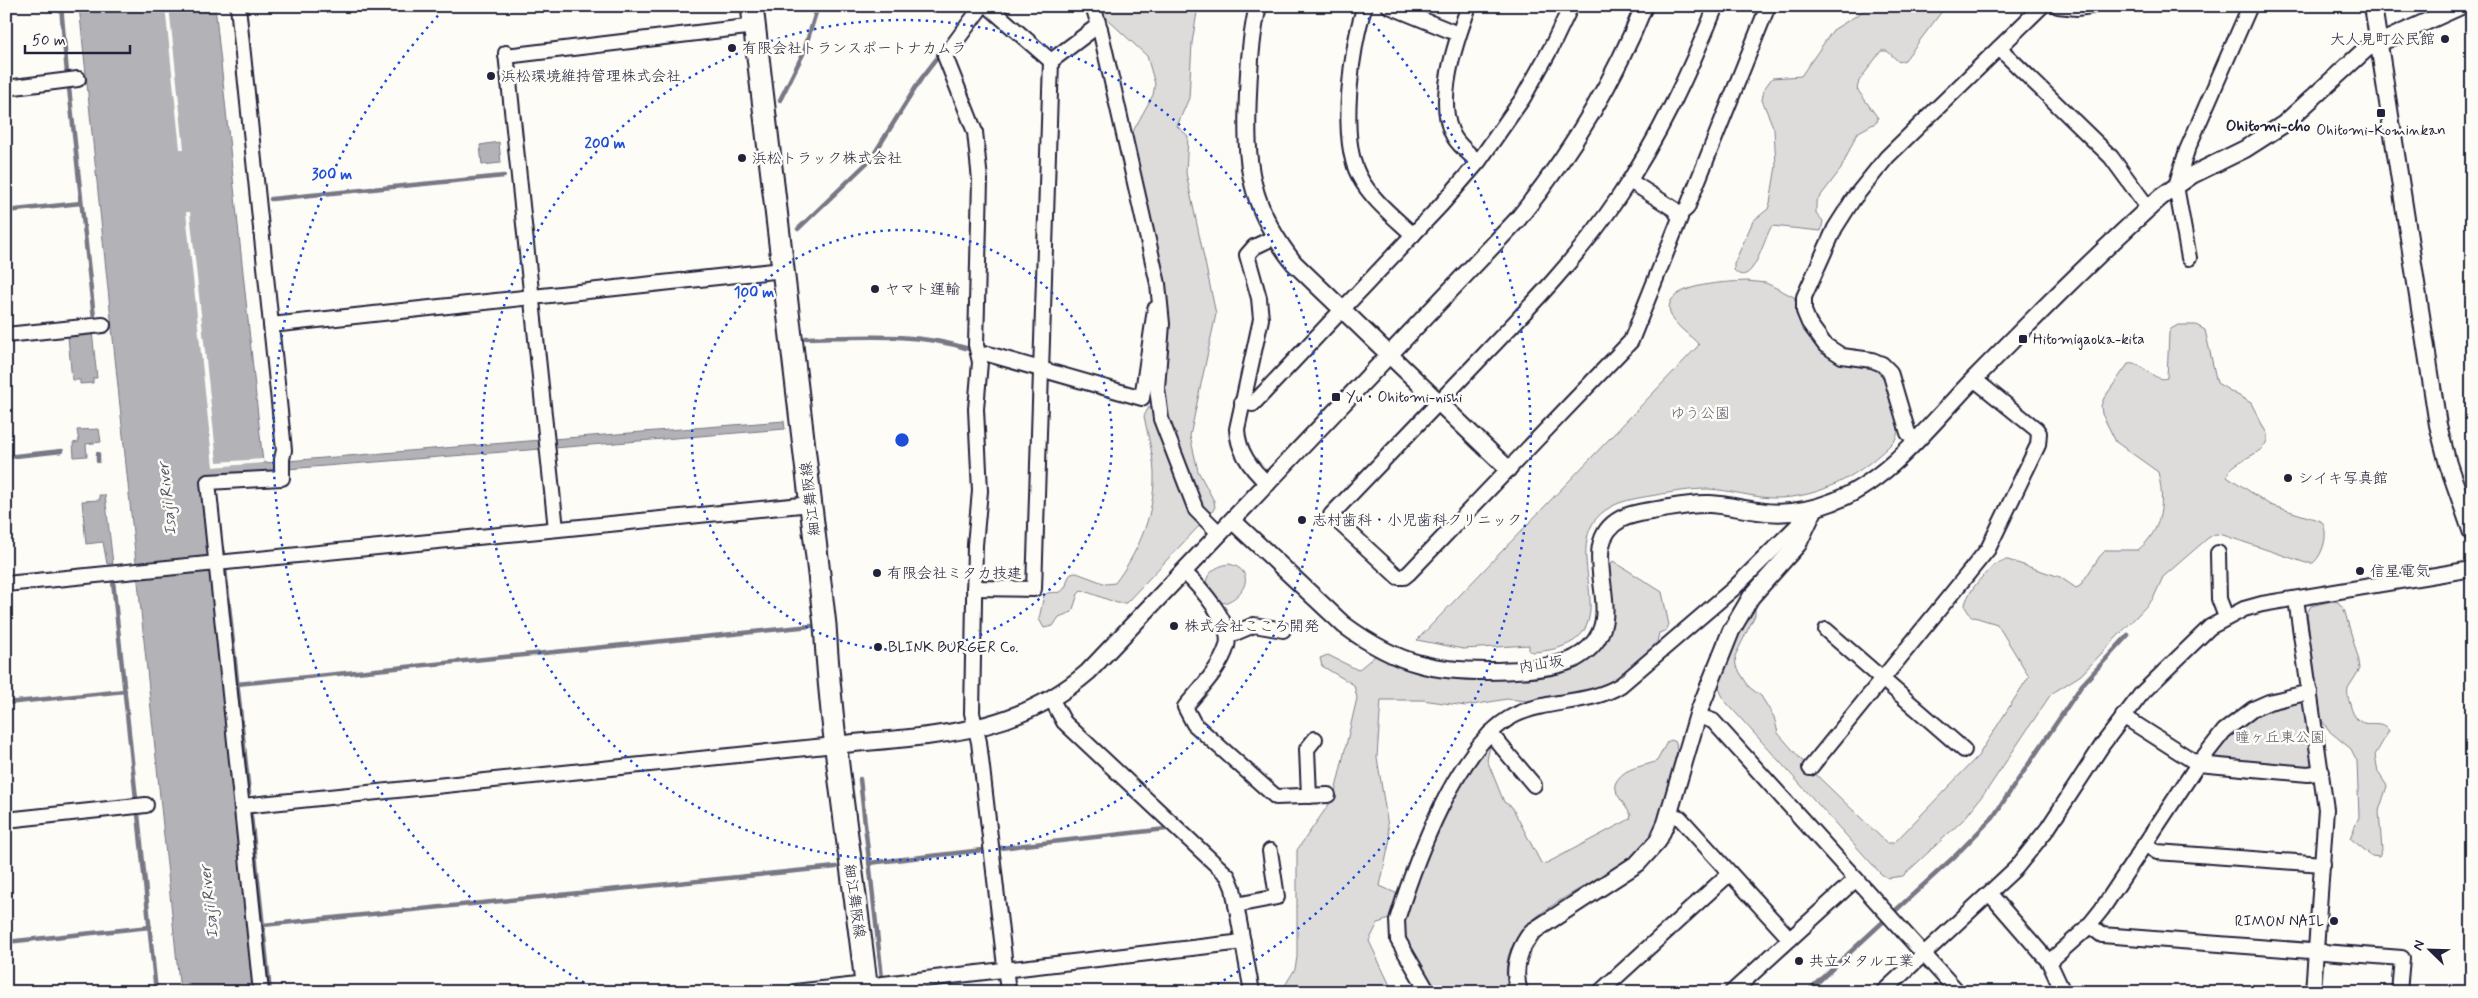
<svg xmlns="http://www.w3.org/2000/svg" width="2478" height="998" font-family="Mynerve,'Klee One',sans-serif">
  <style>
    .green { fill: #dddcdb; stroke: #807f8b }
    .water { fill: #b2b2b7; stroke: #787885 }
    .pier { fill: #fdfcf7 }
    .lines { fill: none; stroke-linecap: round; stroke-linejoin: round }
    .stream { stroke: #787885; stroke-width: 4.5 }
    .minor-casing { stroke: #22223b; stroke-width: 18 }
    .tertiary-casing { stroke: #22223b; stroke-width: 20 }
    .primary-casing { stroke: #22223b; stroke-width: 25 }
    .minor { stroke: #fdfcf7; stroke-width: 14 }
    .tertiary { stroke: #fdfcf7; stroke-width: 16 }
    .primary { stroke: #fdfcf7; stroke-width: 21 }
    .ring { fill: none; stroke: #1d4ed8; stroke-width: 2.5; stroke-dasharray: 2.5 5 }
    .poi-dot { fill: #22223b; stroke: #fdfcf7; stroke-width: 2 }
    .labels { text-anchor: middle; stroke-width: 5; stroke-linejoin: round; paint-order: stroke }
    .poi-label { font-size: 15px; fill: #22223b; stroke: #fdfcf7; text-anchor: start }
    .park-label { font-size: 15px; fill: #5a5a6b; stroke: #fdfcf7 }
    .street-label { font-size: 15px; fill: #22223b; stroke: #fdfcf7 }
    .neighbourhood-label { font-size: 16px; font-weight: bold; fill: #22223b; stroke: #fdfcf7 }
    .water-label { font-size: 16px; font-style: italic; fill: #545466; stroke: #fdfcf7 }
    .centre { fill: #1d4ed8; stroke: #fdfcf7; stroke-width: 2.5 }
    .ring-label { font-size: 15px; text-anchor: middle; font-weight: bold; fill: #1d4ed8; stroke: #fdfcf7; stroke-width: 5; stroke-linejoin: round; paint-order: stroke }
  </style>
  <rect width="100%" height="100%" fill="#fdfcf7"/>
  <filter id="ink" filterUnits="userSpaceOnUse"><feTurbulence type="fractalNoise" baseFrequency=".02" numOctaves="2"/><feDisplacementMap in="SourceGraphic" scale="10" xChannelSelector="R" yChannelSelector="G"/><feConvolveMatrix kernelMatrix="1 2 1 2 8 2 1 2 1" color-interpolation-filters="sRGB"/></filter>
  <g filter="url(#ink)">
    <g class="green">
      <path d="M1099 6H1198L1192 43 1189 98 1177 126 1188 136 1186 173 1216 314 1190 436 1198 471 1214 501 1215 507 1212 512 1203 511 1171 432 1164 403 1163 372 1131 135 1153 95 1155 84 1147 56 1106 18Z"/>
      <path d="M1872 6H1946L1905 60 1899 62 1887 51H1881L1859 81 1857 89 1878 118 1877 122 1857 133 1841 169 1816 202V213L1823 221 1821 231 1772 226C1764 236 1753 291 1734 270V264L1753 221 1768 209 1770 203 1776 166 1774 129 1762 100 1764 89 1772 78 1801 76 1833 30Z"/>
      <path d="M1747 281 1766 283 1794 297 1803 326 1821 350 1840 362 1871 367 1885 375C1890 394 1905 422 1895 440 1862 474 1821 499 1772 498 1751 497 1730 490 1708 489 1691 489 1673 492 1656 495 1644 497 1630 499 1619 503 1536 536 1650 643 1534 652L1529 651V645L1463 649 1417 640 1699 345C1691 335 1674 326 1670 313 1661 283 1730 282 1747 281Z"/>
      <path d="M2178 325H2196L2205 330 2217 383 2251 403 2267 434C2271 456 2232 457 2227 476L2270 505 2321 521C2330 532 2323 555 2313 563H2306L2223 535 2215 534 2208 538 2163 577 2153 599 2081 675 2051 694 1989 787 1964 819 1903 876 1888 878 1881 874 1725 701C1723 697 1720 692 1719 687 1716 671 1743 624 1752 609H1755V615L1735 656 1736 666 1749 687 1761 696 1774 717 1778 733 1805 764 1887 843H1894L1978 756 2029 676 1997 624 1971 616 1965 607C1964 594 1995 558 2008 560L2060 577 2076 588 2080 586 2100 556 2106 550H2138C2163 530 2165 502 2158 472L2116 442 2102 414 2101 406 2104 398 2128 364C2143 361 2154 383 2167 378L2169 333 2171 329Z"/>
      <path d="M1149 407 1155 412 1199 526 1126 603H1117L1082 590 1078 594 1072 612 1059 617 1053 626 1044 628 1039 619 1044 595C1050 590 1059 595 1063 590 1069 584 1065 577 1074 572L1106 584 1115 583C1137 554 1153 518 1154 481 1155 460 1148 437 1144 416Z"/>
      <path d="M1613 561 1662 592 1669 625 1667 630 1659 633 1656 647 1617 680 1599 690 1537 702 1507 699 1466 706 1422 700H1381L1377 757 1390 839 1380 886 1400 895 1392 918 1378 923 1369 941 1393 992H1281L1295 969 1297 957V850L1334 797 1357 698 1354 685 1322 666 1320 658 1328 655 1358 670 1375 656C1396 662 1414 672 1436 676 1469 683 1550 680 1580 665 1592 659 1603 648 1608 636 1618 615 1611 590 1609 568Z"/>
      <path d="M1229 564C1257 570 1245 597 1224 603 1198 595 1201 568 1229 564Z"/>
      <path d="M2332 601 2338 602 2344 609 2359 661 2360 669 2348 688C2347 693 2348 698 2350 704 2358 738 2379 713 2389 731L2375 755 2378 772 2387 786 2379 811 2382 850 2379 857 2372 856 2350 838 2359 817 2357 761 2351 749 2328 730 2321 719 2307 613 2311 606Z"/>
      <path d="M2297 701 2306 706 2314 761 2308 768 2217 761 2213 754C2238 723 2260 711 2297 701Z"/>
      <path d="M1671 740 1676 742 1677 752C1669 779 1662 824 1643 845 1602 892 1487 910 1509 992H1434L1407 946 1401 929 1405 912 1447 804 1484 748 1490 746 1487 760 1504 802 1512 807 1541 863 1545 864 1630 819 1631 815 1617 794 1615 784C1624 766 1641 768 1657 761L1667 742Z"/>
    </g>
    <g class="water">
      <path d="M79 6H215L263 463 276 462 277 470 202 477 256 992H180Z"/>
      <path d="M499 142 501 163 482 165 480 145Z"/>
      <path d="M92 331 97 378H93V383L80 384V380H72L68 337 86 335V332Z"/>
      <path d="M784 421 785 429 554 448 553 439Z"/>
      <path d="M99 429 101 442 86 444 87 456 74 457 73 443 79 442 77 430Z"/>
      <path d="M541 440V449L287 469V461Z"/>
      <path d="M99 495H105L113 564H107L103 542 86 544 82 501 100 500Z"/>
    </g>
    <g class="pier">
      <path d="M165 6H169L184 149H180Z"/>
      <path d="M186 212H190L217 462 263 459V463L213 467Z"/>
    </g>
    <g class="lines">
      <g class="stream">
        <path d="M61 6 67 73"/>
        <path d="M69 88 94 318"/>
        <path d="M780 100 803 54 818 6"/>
        <path d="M271 199 504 176"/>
        <path d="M6 211 81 203"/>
        <path d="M798 229 871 159 921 79 941 53"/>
        <path d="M806 338C861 337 917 332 969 349"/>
        <path d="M98 454V461"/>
        <path d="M6 457 62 451"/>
        <path d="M221 546 224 554"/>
        <path d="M225 568 249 793"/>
        <path d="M113 581 136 799"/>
        <path d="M237 684 811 626"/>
        <path d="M6 703 125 691"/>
        <path d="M860 779 882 978"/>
        <path d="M138 814 156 992"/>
        <path d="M251 816 270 992"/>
        <path d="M1000 848 1166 829"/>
        <path d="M869 863 983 850"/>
        <path d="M1895 911 1955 856 1993 817 2082 685 2128 635"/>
        <path d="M263 925 836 867"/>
        <path d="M6 942 150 927"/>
        <path d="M1807 992 1885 920"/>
      </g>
      <g class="minor-casing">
        <g id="minor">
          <path d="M238 6 284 450 282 459V478L208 482 261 992"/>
          <path d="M982 6 945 56 975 132 980 180 976 345 980 362 976 409 980 491 975 545 972 713 979 742 1008 992"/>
          <path d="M988 6 1051 61"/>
          <path d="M1093 6 1100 29 1158 284 1162 324 1157 388 1161 419 1196 510 1220 534"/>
          <path d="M1365 6C1351 45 1339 139 1359 176 1371 199 1394 217 1413 235"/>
          <path d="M1389 6 1458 34"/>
          <path d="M1469 6C1456 41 1434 102 1454 137 1460 147 1470 154 1478 162"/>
          <path d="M2058 6 2077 8 2091 6"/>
          <path d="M1999 48 2111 157 2149 209"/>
          <path d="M506 53 556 529"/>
          <path d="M506 56 755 26"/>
          <path d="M6 88 78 79"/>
          <path d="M1630 181 1674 209 1680 218 1631 341 1409 573 1404 577H1398L1331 515C1382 462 1432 409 1483 356 1531 306 1579 256 1618 198 1659 138 1689 73 1716 6"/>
          <path d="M1679 215 1687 208 1768 6"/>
          <path d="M2189 258 2176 186 2187 150 2250 6"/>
          <path d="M271 325 783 270"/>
          <path d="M6 335 103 325"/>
          <path d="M979 356 988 354 1142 398 1155 309 1157 308"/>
          <path d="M1242 402 1253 404 1441 205 1479 161 1523 98 1551 48 1571 6"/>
          <path d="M1915 440 1908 433 1890 372 1882 364 1872 360 1842 356 1825 345 1809 323 1804 311V297L1835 228 1854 198 1887 157 2042 6"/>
          <path d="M1268 484C1251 469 1238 452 1237 429L1261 319 1259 298 1247 255 1254 247 1275 237"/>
          <path d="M2218 553 2219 599 2226 617"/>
          <path d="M1184 572C1200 587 1233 623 1227 646 1220 669 1200 689 1185 707L1194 724 1276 797 1328 795"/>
          <path d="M6 584 811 504"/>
          <path d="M974 588 1034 589 1051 61 1092 30 1100 29"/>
          <path d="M2296 599 2326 809 2313 992"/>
          <path d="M1826 630 1964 750"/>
          <path d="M1228 636 1254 625 1283 630"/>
          <path d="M1052 700 1064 722 1228 876 1233 888 1252 992"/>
          <path d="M1698 716 1713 721 1958 992"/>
          <path d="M2123 716 2198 764 2308 774 2322 772"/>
          <path d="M1490 733 1534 785"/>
          <path d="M1810 768 1988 549 2038 445 2039 433 2036 429 1974 379"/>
          <path d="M1309 796 1307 749 1315 739"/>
          <path d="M242 806 835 745"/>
          <path d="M1668 814 1680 818 1790 939"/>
          <path d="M6 820 146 805"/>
          <path d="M2145 844 2157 852 2323 864"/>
          <path d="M1990 894 2049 962 2063 992"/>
          <path d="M1236 905 1277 897 1270 851"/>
          <path d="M2089 925 2102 935 2402 958 2399 992"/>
          <path d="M2049 962 2086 929 2102 909 2198 764 2224 731 2253 709 2269 702 2310 692"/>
          <path d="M866 986 1243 942"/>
          <path d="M795 992 866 984"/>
          <path d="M1428 992 1398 940 1397 920C1415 862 1458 743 1515 715 1548 699 1589 705 1621 685L1733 589 1811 512"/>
          <path d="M1600 992 1730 873"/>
          <path d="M1732 992 1856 879"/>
          <path d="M1883 992 2016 868 2048 828 2103 744 2142 693 2210 627 2244 609 2262 604 2472 569"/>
        </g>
      </g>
      <g class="tertiary-casing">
        <g id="tertiary">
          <path d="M1258 6C1251 35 1249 64 1248 94 1245 164 1249 206 1294 263L1508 469"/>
          <path d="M2373 6 2438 425 2448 464 2472 533"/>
          <path d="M1233 521 1344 625C1367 642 1392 657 1420 664 1456 674 1540 674 1574 659 1585 653 1595 645 1600 633 1617 598 1578 542 1621 519 1632 513 1645 512 1657 510 1675 507 1692 503 1710 504 1727 505 1742 509 1758 511 1783 515 1809 511 1832 502 1888 482 1932 422 1973 380 2034 318 2096 255 2161 197L2192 175 2245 149 2284 124 2366 49 2461 6"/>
          <path d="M835 745C929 735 1013 737 1088 672L1518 219C1570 154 1613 84 1644 6"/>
          <path d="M1519 992C1512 969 1518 950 1532 932L1638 863 1658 841 1666 823 1699 711 1731 631 1751 597 1798 544 1815 508"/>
        </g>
      </g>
      <g class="primary-casing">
        <path id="primary" d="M752 6 825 625C832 748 853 869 867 992"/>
      </g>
      <use href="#minor" class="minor"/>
      <use href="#tertiary" class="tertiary"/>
      <use href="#primary" class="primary"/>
    </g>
  </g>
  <g class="ring">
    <circle cx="902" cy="440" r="210"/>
    <circle cx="902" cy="440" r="420"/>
    <path d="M597 990A629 629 0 0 1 446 7M1358 7A629 629 0 0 1 1207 990"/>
  </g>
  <g class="poi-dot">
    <circle cx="2445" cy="39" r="5"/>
    <circle cx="732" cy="48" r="5"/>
    <circle cx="491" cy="76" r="5"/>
    <rect x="2376" y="108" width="10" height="10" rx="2.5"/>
    <circle cx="742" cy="158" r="5"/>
    <circle cx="875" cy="289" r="5"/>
    <rect x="2018" y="334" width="10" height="10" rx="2.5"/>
    <rect x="1331" y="392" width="10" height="10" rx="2.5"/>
    <circle cx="2288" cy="478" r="5"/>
    <circle cx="1302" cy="520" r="5"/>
    <circle cx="2360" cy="571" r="5"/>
    <circle cx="877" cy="573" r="5"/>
    <circle cx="1174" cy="626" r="5"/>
    <circle cx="878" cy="647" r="5"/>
    <circle cx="2334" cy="921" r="5"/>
    <circle cx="1799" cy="961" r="5"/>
  </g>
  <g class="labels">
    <g class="poi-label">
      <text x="2435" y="44" text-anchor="end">大人見町公民館</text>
      <text x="742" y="53">有限会社トランスポートナカムラ</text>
      <text x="501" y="81">浜松環境維持管理株式会社</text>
      <text x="2381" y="135" text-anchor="middle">Ohitomi-Kominkan</text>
      <text x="752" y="163">浜松トラック株式会社</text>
      <text x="885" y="294">ヤマト運輸</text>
      <text x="2033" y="344">Hitomigaoka-kita</text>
      <text x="1346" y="402">Yu・Ohitomi-nishi</text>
      <text x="2298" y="483">シイキ写真館</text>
      <text x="1312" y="525">志村歯科・小児歯科クリニック</text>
      <text x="2370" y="576">信星電気</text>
      <text x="887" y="578">有限会社ミタカ技建</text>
      <text x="1184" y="631">株式会社こころ開発</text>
      <text x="888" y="652">BLINK BURGER Co.</text>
      <text x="2324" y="926" text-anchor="end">RIMON NAIL</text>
      <text x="1809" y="966">共立メタル工業</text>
    </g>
    <g class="park-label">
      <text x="1700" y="418">ゆう公園</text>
      <text x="2280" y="742">瞳ヶ丘東公園</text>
    </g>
    <g class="street-label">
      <text transform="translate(810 499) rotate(-97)" y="5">細江舞阪線</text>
      <text transform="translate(1541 664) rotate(-9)" y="5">内山坂</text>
      <text transform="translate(855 901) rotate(82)" y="5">細江舞阪線</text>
    </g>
    <g class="neighbourhood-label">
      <text x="2268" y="131">Ohitomi-cho</text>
    </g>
    <g class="water-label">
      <text transform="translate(166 499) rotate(-96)" y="6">Isaji River</text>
      <text transform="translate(208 902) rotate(-96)" y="6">Isaji River</text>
    </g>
  </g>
  <circle cx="902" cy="440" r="8" class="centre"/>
  <g class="ring-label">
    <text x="605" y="148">200 m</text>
    <text x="332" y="179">300 m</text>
    <text x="754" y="297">100 m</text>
  </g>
  <rect width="2478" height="998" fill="none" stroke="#fdfcf7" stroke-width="25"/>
  <rect x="12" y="12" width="2453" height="973" fill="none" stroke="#22223b" stroke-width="2" filter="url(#ink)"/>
  <g transform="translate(2430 950) rotate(293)" stroke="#fdfcf7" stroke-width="4" paint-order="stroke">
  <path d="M0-4L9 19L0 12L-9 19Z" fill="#22223b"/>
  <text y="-8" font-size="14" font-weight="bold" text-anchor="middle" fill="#22223b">N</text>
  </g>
  <path d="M25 45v8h105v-8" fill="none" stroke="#22223b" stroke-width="2.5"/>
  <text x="32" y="45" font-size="15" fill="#22223b" stroke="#fdfcf7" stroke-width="4" paint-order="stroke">50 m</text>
</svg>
